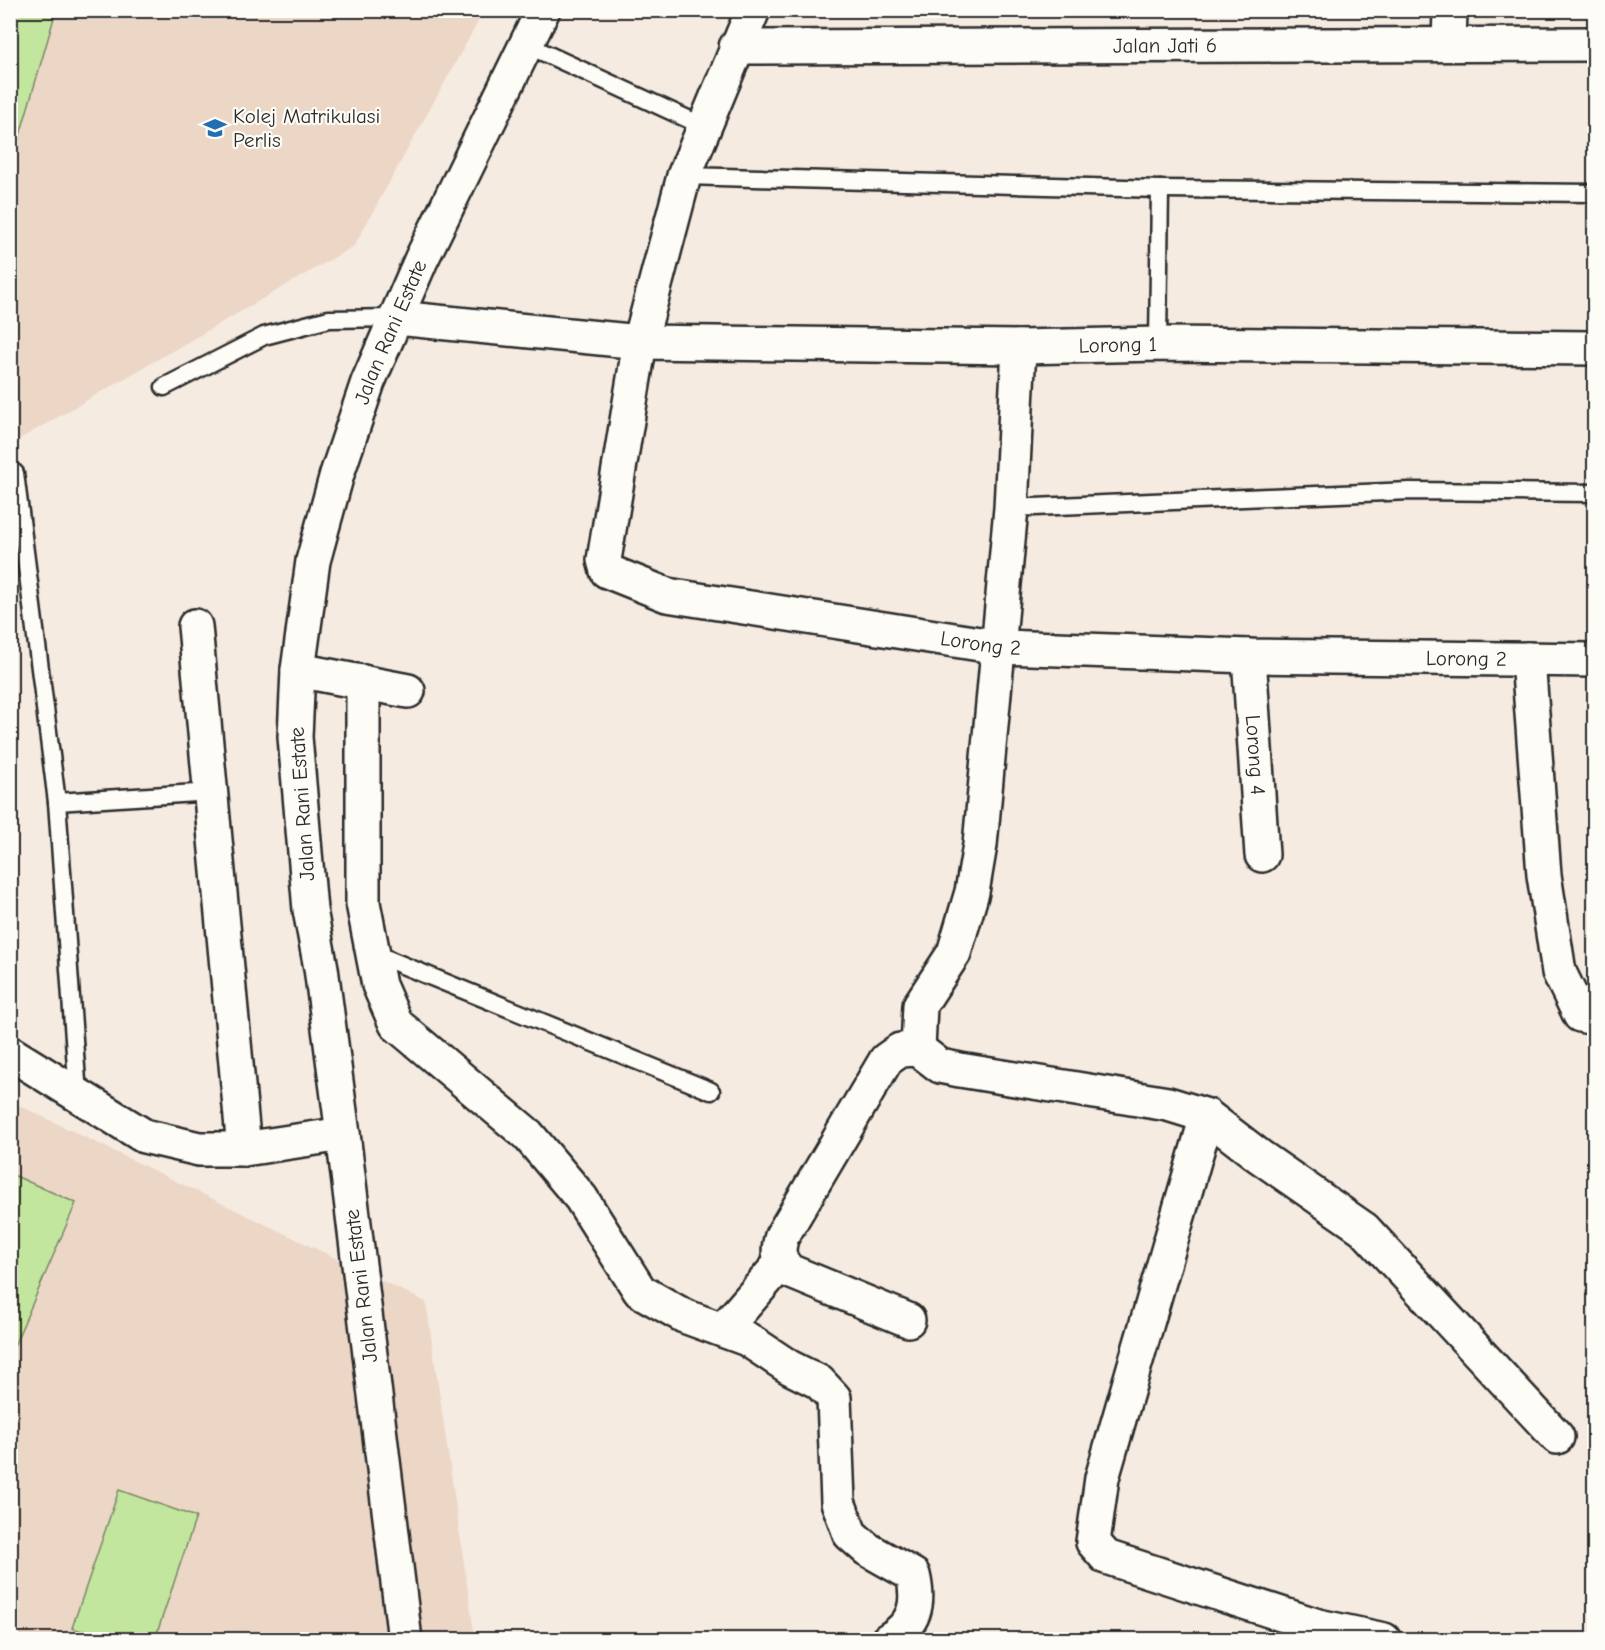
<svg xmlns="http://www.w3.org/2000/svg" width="1605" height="1650" font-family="'Comic Neue',sans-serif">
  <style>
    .built { fill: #ecd6c6 }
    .garden { fill: #c3e69f; stroke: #778865; stroke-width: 1.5 }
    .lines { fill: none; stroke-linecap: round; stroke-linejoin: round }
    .service-casing { stroke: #2b2b2b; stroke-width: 21 }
    .minor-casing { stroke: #2b2b2b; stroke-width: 38 }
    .tertiary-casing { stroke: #2b2b2b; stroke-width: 38 }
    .service { stroke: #fdfcf7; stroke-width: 16 }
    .minor { stroke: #fdfcf7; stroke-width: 33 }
    .tertiary { stroke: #fdfcf7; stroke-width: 33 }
    .labels { text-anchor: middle; stroke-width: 4.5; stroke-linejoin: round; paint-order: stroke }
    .street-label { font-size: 21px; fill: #2b2b2b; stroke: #fdfcf7 }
    .poi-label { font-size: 21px; fill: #2b2b2b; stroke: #fdfcf7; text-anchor: start }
  </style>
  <rect width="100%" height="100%" fill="#f5ebe1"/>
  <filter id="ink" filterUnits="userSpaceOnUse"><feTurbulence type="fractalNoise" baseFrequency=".0167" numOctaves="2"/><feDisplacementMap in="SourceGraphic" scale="12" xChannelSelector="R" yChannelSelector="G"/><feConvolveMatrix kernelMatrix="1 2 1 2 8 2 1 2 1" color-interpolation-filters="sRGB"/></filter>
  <g filter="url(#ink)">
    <g class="built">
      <path d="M11 11H484L354 246 11 444Z"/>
      <path d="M10 1101 426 1302 475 1639H11Z"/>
    </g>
    <g class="garden">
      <path d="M11 10 56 11 11 166 10 11Z"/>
      <path d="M11 1174 76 1203 11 1353Z"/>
      <path d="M119 1490 196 1517 155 1639H107L72 1628Z"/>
    </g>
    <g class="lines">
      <g class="service-casing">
        <g id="service">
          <path d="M525 44 703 126"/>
          <path d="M684 176 1160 189 1594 193"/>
          <path d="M1158 344 1160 189"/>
          <path d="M164 387 264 336 329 319 397 318"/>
          <path d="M15 473 57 802 78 1095"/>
          <path d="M1011 508 1410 491 1594 493"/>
          <path d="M57 802 212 792"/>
          <path d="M373 953 711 1091"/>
        </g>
      </g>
      <g class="minor-casing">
        <g id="minor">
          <path id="s1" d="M753 10 684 176 640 342 604 560 607 571 667 595 999 647 1249 656 1594 660"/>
          <path d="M1449 44 1450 10"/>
          <path id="s2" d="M736 47 1594 44"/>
          <path id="s3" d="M397 318 640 342 1019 347 1158 344 1594 348"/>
          <path d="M1019 347 1011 508 980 845 972 892 954 953 920 1005 918 1049 940 1066 960 1070 1168 1104 1207 1116 1259 1156 1364 1229 1557 1437"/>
          <path d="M195 626 244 1149"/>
          <path id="s4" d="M1249 656 1262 855"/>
          <path d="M1528 659 1544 875 1559 972 1580 1015 1594 1018"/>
          <path d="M298 670 408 691"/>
          <path d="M363 682V903L379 985 396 1024 528 1135 581 1198 640 1291 684 1316 747 1339 789 1367 819 1382 834 1398 838 1502 850 1534 867 1549 913 1575C920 1604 915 1624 888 1640"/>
          <path d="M10 1053 144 1136 199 1149H244L343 1134"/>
          <path d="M1207 1116 1102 1478 1093 1542 1106 1557 1318 1626 1384 1640"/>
          <path d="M908 1320 789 1271C778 1259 777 1251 782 1236L886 1060 900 1050 918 1049"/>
          <path d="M723 1330 781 1263"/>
        </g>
      </g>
      <g class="tertiary-casing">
        <g id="tertiary">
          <path id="s5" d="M405 1640 343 1134 321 968 310 910 295 737 298 670 313 561 337 474 368 382 421 260 543 10"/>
        </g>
      </g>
      <use href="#service" class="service"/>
      <use href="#minor" class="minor"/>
      <use href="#tertiary" class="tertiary"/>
    </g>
  </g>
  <defs>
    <g id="university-bare" transform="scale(1.8)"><path d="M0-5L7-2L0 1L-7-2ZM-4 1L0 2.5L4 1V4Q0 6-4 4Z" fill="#1f6fb2" stroke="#fdfcf7" stroke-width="2.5" paint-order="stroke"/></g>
  </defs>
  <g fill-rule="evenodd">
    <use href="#university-bare" x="215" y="128"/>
  </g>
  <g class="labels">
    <g class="street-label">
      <text dy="7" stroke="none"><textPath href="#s2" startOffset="429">Jalan Jati 6</textPath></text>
      <text dy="7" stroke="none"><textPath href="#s5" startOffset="1329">Jalan Rani Estate</textPath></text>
      <text dy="7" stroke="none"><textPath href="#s3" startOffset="722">Lorong 1</textPath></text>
      <text dy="7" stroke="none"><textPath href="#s1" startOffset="966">Lorong 2</textPath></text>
      <text dy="7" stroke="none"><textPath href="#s1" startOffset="1452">Lorong 2</textPath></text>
      <text dy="7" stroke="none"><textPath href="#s4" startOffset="99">Lorong 4</textPath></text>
      <text transform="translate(302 804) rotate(-94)" y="7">Jalan Rani Estate</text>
      <text transform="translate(361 1286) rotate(-97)" y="7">Jalan Rani Estate</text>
    </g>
    <g class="poi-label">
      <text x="233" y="123">Kolej Matrikulasi<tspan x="233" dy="24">Perlis</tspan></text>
    </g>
  </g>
  <rect width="1605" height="1650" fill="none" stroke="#fdfcf7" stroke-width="36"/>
  <rect x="18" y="18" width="1569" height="1614" fill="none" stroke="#2b2b2b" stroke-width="2" filter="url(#ink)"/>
</svg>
